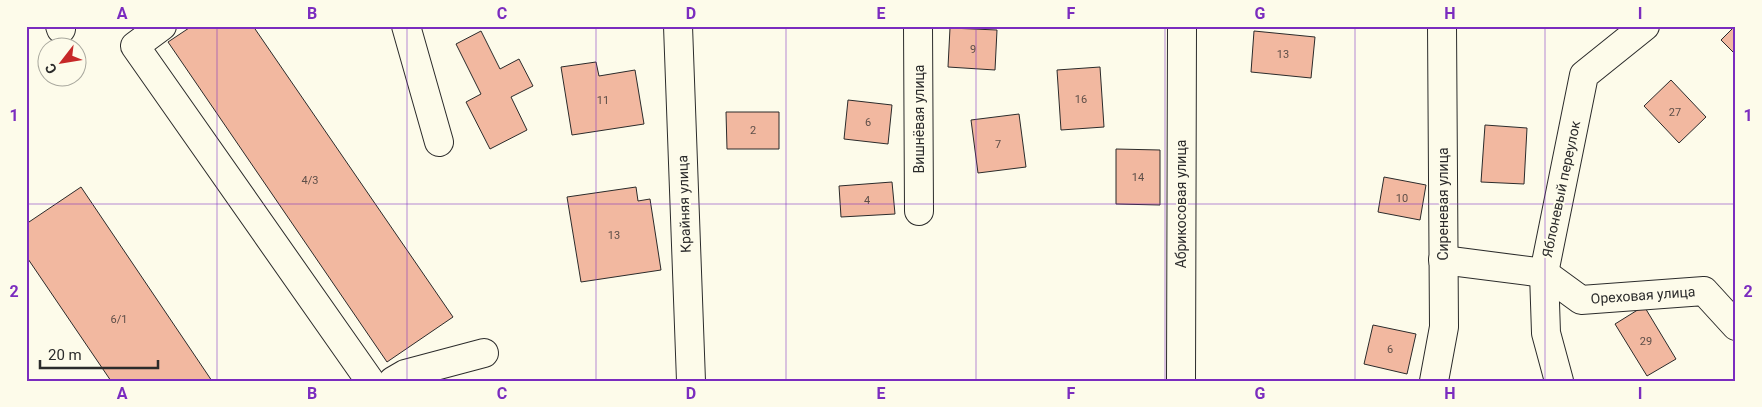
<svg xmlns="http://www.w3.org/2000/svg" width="1762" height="407" font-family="Roboto,sans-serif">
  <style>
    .building { fill: #f2b8a0; stroke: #2b2b2b }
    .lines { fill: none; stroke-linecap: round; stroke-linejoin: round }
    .minor-casing { stroke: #2b2b2b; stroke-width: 30 }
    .minor { stroke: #fdfbea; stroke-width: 28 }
    .grid { fill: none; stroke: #7b2cbf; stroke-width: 1; stroke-opacity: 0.55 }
    .labels { text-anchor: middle; stroke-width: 4; stroke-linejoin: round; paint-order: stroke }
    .number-label { font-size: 11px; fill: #5d4e48 }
    .street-label { font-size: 14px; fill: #2b2b2b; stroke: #fdfbea }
    .neatline { fill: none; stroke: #7b2cbf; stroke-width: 2 }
    .grid-label { font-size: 16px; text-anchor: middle; font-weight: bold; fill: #7b2cbf }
  </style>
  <rect width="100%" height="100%" fill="#fdfbea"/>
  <g class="building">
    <path d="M192 26H253L453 317 387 362 168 42Z"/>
    <path d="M1735 26H1736V55L1721 40Z"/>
    <path d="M950 28 997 30 995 70 948 67Z"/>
    <path d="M481 31 500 69 519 59 533 86 511 97 527 130 490 149 466 102 481 94 456 44Z"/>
    <path d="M1254 31 1315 37 1311 78 1251 72Z"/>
    <path d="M596 62 599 76 635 70 644 124 572 135 561 67Z"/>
    <path d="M1100 67 1104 127 1061 130 1057 70Z"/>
    <path d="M1671 80 1706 117 1679 143 1644 106Z"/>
    <path d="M848 100 892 105 888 144 844 139Z"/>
    <path d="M726 112H779V149H727Z"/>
    <path d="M1019 114 1026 167 978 173 971 120Z"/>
    <path d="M1485 125 1527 128 1524 184 1481 182Z"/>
    <path d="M1116 149 1160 150V205L1116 204Z"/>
    <path d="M1384 177 1426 185 1420 220 1378 212Z"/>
    <path d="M892 182 895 214 841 217 839 186Z"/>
    <path d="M81 187 212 381H111L26 256V224Z"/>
    <path d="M636 187 638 201 650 199 661 270 581 282 567 197Z"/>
    <path d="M1644 306 1676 359 1647 376 1615 324Z"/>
    <path d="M1373 325 1416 334 1407 374 1364 364Z"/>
  </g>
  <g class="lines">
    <g class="minor-casing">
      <g id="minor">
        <path d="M60 26 61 29"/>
        <path d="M162 26 135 46 370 381"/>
        <path d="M406 26 439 142"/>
        <path d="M678 26 691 381"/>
        <path d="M918 26 919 211"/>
        <path d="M1443 260 1544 273 1581 300 1704 291 1736 326"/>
        <path d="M393 381 405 374 484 353"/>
        <path d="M1181 381 1182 26"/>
        <path d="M1434 381 1444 327 1442 26"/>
        <path d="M1559 381 1546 333 1544 273 1584 75 1645 26"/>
      </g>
    </g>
    <use href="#minor" class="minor"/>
  </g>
  <path class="grid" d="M217 26V381M407 26V381M596 26V381M786 26V381M976 26V381M1165 26V381M1355 26V381M1545 26V381M26 204H1736"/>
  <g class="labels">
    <g class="number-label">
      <text x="973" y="53">9</text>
      <text x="1283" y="58">13</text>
      <text x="1081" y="103">16</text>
      <text x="603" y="104">11</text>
      <text x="1675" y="116">27</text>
      <text x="868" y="126">6</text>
      <text x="753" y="134">2</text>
      <text x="998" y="148">7</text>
      <text x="1138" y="181">14</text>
      <text x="310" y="184">4/3</text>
      <text x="1402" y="202">10</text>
      <text x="867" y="204">4</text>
      <text x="614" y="239">13</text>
      <text x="119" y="323">6/1</text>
      <text x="1646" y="345">29</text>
      <text x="1390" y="353">6</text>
    </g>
    <g class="street-label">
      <text transform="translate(919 119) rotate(-90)" y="5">Вишнёвая улица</text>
      <text transform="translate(1561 189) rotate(-78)" y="5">Яблоневый переулок</text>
      <text transform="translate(684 204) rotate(-92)" y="5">Крайняя улица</text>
      <text transform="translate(1181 204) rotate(-90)" y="5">Абрикосовая улица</text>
      <text transform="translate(1443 204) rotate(-90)" y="5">Сиреневая улица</text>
      <text transform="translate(1643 295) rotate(-4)" y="5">Ореховая улица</text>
    </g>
  </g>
  <rect width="1762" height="407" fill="none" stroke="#fdfbea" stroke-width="55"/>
  <g transform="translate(62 62) rotate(239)"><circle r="24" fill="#fdfbea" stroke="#a9a89e"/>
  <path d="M0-4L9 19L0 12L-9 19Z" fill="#c62828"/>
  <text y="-8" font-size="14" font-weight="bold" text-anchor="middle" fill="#2b2b2b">С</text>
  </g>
  <path d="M40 360v8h118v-8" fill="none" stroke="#2b2b2b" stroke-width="2.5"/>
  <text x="48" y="360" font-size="15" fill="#2b2b2b" stroke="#fdfbea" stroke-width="4" paint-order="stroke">20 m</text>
  <rect x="28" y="28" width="1706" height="352" class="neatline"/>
  <g class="grid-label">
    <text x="122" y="19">A</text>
    <text x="312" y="19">B</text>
    <text x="502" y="19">C</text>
    <text x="691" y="19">D</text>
    <text x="881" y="19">E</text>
    <text x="1071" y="19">F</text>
    <text x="1260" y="19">G</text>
    <text x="1450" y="19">H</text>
    <text x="1640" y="19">I</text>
    <text x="14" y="121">1</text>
    <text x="1748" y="121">1</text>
    <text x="14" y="297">2</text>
    <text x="1748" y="297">2</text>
    <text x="122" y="399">A</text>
    <text x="312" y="399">B</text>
    <text x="502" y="399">C</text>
    <text x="691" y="399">D</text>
    <text x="881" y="399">E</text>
    <text x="1071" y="399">F</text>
    <text x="1260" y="399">G</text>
    <text x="1450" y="399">H</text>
    <text x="1640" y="399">I</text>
  </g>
</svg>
